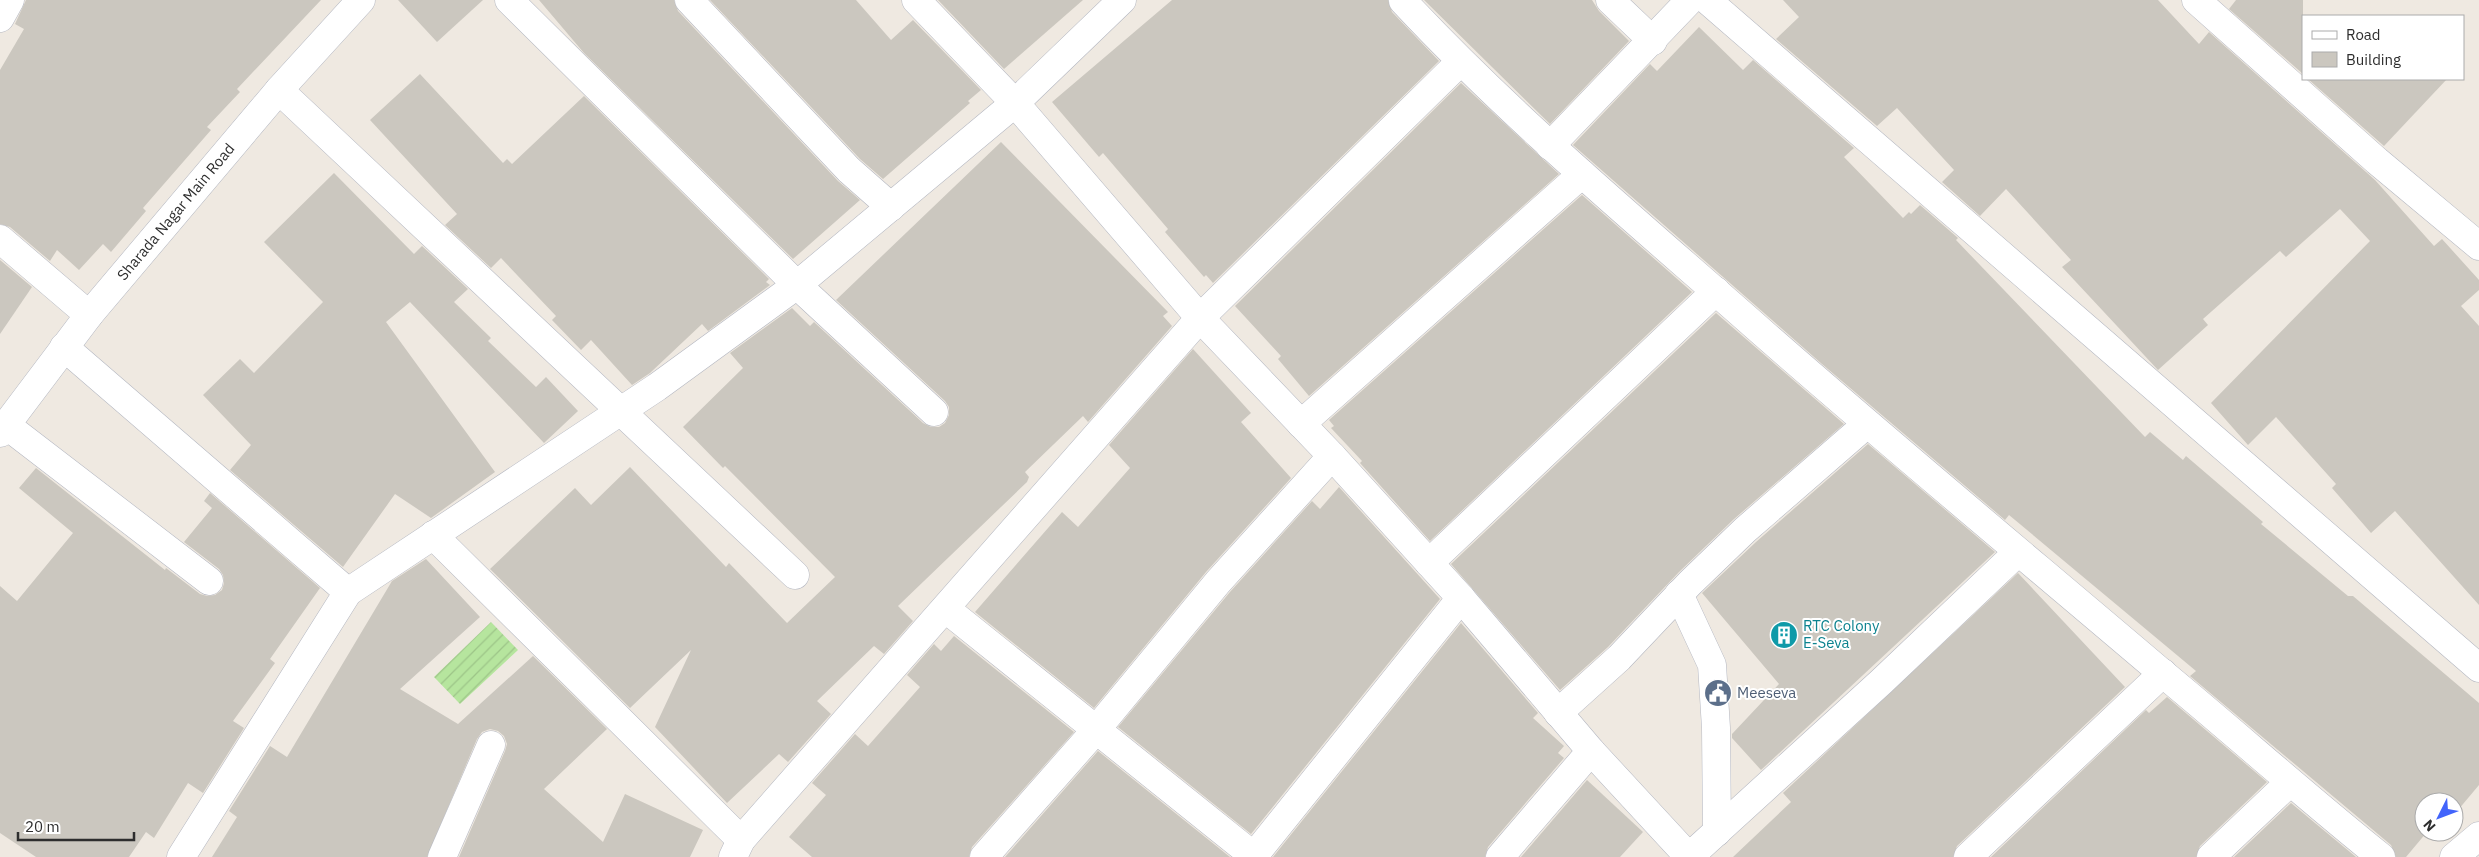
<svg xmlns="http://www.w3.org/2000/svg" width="2479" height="857" font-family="'IBM Plex Sans',sans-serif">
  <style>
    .garden { fill: url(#garden-furrows) }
    .building { fill: #cbc7bf }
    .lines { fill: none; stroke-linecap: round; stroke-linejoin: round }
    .minor-casing { stroke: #b4b7c1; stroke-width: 29 }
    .minor { stroke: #fff; stroke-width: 28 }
    .labels { text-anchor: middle; stroke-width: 4; stroke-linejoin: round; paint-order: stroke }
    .street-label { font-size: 15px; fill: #2e2e2e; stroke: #fff }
    .culture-label { font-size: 15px; fill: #0d838f; stroke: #fff; text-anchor: start }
    .service-label { font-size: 15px; fill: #4e5e75; stroke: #fff; text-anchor: start }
  </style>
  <defs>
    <pattern id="garden-furrows" width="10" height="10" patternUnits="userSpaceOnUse" patternTransform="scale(1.25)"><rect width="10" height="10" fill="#b6e59e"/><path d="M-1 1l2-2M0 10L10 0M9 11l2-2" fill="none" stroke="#9dc588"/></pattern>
  </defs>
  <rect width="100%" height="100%" fill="#efe9e1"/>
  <path class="garden" d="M491 622 518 650 460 704 434 677Z"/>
  <g class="building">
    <path d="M26 0H321L237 89 240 92 207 127 211 130 143 208 146 211 111 252 103 244 79 270 57 250 50 261 10 227 0 224V70L24 29 15 24Z"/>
    <path d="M398 0H483L437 42Z"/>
    <path d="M539 0H674L678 11 838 181 860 200 793 259 584 53Z"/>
    <path d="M710 0H856L891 40 913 20 981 90 968 101 970 103 883 179 860 159Z"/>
    <path d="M938 0H1083L1004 69Z"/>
    <path d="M1172 0H1388L1392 12 1439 61 1213 283 1206 275 1204 277 1165 232 1168 229 1103 153 1099 157 1052 102Z"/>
    <path d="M1424 0H1592L1599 11 1629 41 1550 124Z"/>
    <path d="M1783 0H2158L2199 44 2209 32 2375 180 2434 246 2442 239 2479 280V290L2461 306 2479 326V605L2395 511 2371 533 2332 488 2336 484 2276 417 2248 445 2211 403 2370 241 2340 209 2286 257 2280 251 2203 319 2208 325 2158 370 2062 267 2071 260 2006 189 1980 216 1942 182 1954 170 1897 108 1877 126 1776 39 1799 17Z"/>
    <path d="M2236 0H2303V74L2229 9Z"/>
    <path d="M1699 27 1743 70 1753 60 1854 148 1844 157 1903 218 1909 212 1911 214 1920 205 1958 238 1956 240 2145 437 2150 432 2183 460 2186 456 2263 522 2261 524 2348 596H2353L2479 703V785L2458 810 2454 806V802H2424V832H2427L2406 857H2396L2391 845 2190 676 2196 671 2009 515 2005 520 1971 491 1822 364 1573 145 1650 64 1657 71Z"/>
    <path d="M420 74 503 163 507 159 512 164 584 96 769 279 766 282 770 285 708 331 702 324 650 373 632 385 591 340 581 350 552 320 556 316 501 258 491 268 445 225 457 214 370 120Z"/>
    <path d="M2308 79H2447L2384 146Z"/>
    <path d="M1461 83 1559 174 1309 396 1278 359 1281 356 1235 306Z"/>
    <path d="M1001 142 1168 312 1163 316 1172 326 1088 422 1083 416 1025 472 1029 477 1027 482 898 606 913 621 884 654 874 646 817 701 831 714 788 762 779 754 727 803 655 727 691 650 630 708 490 569 575 488 591 505 630 467 726 567 729 563 787 623 835 577 725 466 723 468 683 427 743 368 730 353 792 308 810 326 814 322 923 423 931 427H939L945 423 949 415V407L945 401 836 300Z"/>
    <path d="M334 173 414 254 422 246 468 289 454 302 491 338 488 341 536 387 546 377 578 411 544 443 410 302 386 322 495 472 431 518 395 494 343 567 230 470 251 445 203 395 240 359 254 373 323 302 264 242Z"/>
    <path d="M1582 195 1692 292 1430 541 1360 463 1362 461 1331 428 1334 426 1329 420Z"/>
    <path d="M0 260 32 287 0 334Z"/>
    <path d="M1716 313 1844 424 1734 519 1679 572 1608 647 1560 690 1451 564Z"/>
    <path d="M1193 349 1251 413 1241 422 1291 478 1206 572 1094 708 975 612 1062 512 1078 527 1130 468 1109 445Z"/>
    <path d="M1868 444 1995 552 1761 770 1732 738V734L1779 684 1702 593 1756 542Z"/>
    <path d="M36 468 165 570 166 568 200 594 207 596 215 595 222 590 224 583 223 575 219 569 184 542 212 508 204 501 210 493 320 588 270 659 275 663 233 721 244 728 203 793 188 783 154 838 146 832 129 857H36L0 833V586L17 601 73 533 19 488Z"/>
    <path d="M1339 487 1440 599 1251 834 1118 727 1230 592 1312 501 1320 509Z"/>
    <path d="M426 559 480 617 400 689 458 724 533 656 607 729 544 789 603 842 625 794 703 830 690 857H459L505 751 507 744 504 736 498 731 490 729 482 732 477 739 427 857H212L237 817 229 811 270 746 287 757 392 581Z"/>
    <path d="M2018 573 2125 687 1957 846 1953 857H1733L1791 802 1783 793Z"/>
    <path d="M1461 623 1538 713 1533 718 1564 746 1558 753 1564 758 1488 847 1485 857H1273Z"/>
    <path d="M954 636 1074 732 972 847 969 857H812L789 837 826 795 812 783 855 734 868 746 920 687 907 675 934 644 941 651Z"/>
    <path d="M2167 697 2267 782 2200 846 2196 857H1991L2146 710 2149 713Z"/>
    <path d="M1098 751 1230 857H1005Z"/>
    <path d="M1587 780 1643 832 1620 857H1521Z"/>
    <path d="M2291 803 2315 823 2356 857H2234Z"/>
  </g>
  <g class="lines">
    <g class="minor-casing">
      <g id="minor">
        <path d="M509 0 797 285 934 412"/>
        <path d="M689 0 849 170 891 207"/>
        <path d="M916 0 1015 103 1200 318 1332 456 1461 598 1591 751 1689 857 1881 682 2017 553"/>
        <path d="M1610 0 1653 41"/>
        <path d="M1707 0 2479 668"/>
        <path d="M2196 0 2377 161 2479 246"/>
        <path d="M1403 1C1515 121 1641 225 1763 333 1894 448 2028 559 2161 672 2235 733 2306 797 2381 857"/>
        <path d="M0 18 10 0"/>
        <path d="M279 90 795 575"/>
        <path d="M1550 146 1690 0"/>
        <path d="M0 239 89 315"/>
        <path d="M64 347 348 592"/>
        <path d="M1301 424 1582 174"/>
        <path d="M6 425 209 581"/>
        <path d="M0 433 89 315 279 90 361 0"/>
        <path d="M433 535 741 840"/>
        <path d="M1429 563 1716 291"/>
        <path d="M1679 594 1712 665 1716 728 1717 832"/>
        <path d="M946 609 1255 857"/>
        <path d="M1558 713 1619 658 1690 583 1745 530 1867 424"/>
        <path d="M181 857 348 592 657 387 797 285 1015 103 1122 0"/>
        <path d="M442 857 491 745"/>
        <path d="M733 857 741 840 1200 318 1460 62"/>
        <path d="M984 857 1095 731 1218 582 1332 456"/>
        <path d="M1253 857 1461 598"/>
        <path d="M1500 857 1591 751"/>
        <path d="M1968 857 2163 673"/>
        <path d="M2211 857 2289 783"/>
        <path d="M2454 857 2479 836"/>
      </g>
    </g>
    <use href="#minor" class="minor"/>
  </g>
  <defs>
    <g id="building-disc" transform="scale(1.4375)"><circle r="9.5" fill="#0f9aa8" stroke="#fff"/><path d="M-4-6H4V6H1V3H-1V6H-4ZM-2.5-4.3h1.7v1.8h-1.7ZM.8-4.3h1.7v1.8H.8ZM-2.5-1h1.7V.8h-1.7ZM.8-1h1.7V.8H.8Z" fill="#fff"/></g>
    <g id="civic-disc" transform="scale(1.4375)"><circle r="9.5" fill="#5c6f8a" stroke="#fff"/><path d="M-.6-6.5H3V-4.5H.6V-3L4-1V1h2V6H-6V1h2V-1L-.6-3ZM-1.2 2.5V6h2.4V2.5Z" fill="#fff"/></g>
  </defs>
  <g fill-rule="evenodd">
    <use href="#building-disc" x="1784" y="635"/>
    <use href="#civic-disc" x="1718" y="693"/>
  </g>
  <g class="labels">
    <g class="street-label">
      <text transform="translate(176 212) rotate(-50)" y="5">Sharada Nagar Main Road</text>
    </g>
    <g class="culture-label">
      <text x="1803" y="631">RTC Colony<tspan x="1803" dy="17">E-Seva</tspan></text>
    </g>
    <g class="service-label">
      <text x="1737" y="698">Meeseva</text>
    </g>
  </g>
  <rect x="2302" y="15" width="162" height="65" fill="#ffffff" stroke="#ababab"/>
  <rect x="2312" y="31" width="25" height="8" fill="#ffffff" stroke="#ababab"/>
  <text x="2346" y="40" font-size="15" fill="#2e2e2e">Road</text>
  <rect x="2312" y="52" width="25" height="15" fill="#cbc7bf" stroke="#ababab"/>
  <text x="2346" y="65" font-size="15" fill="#2e2e2e">Building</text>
  <g transform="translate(2439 817) rotate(228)"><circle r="24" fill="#ffffff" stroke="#ababab"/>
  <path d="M0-4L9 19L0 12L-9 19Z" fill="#4264fb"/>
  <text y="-8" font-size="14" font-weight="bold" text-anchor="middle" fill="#2e2e2e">N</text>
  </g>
  <path d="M18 832v8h116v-8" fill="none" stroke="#2e2e2e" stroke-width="2.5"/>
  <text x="25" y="832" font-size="15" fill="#2e2e2e" stroke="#ffffff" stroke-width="4" paint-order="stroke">20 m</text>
</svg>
